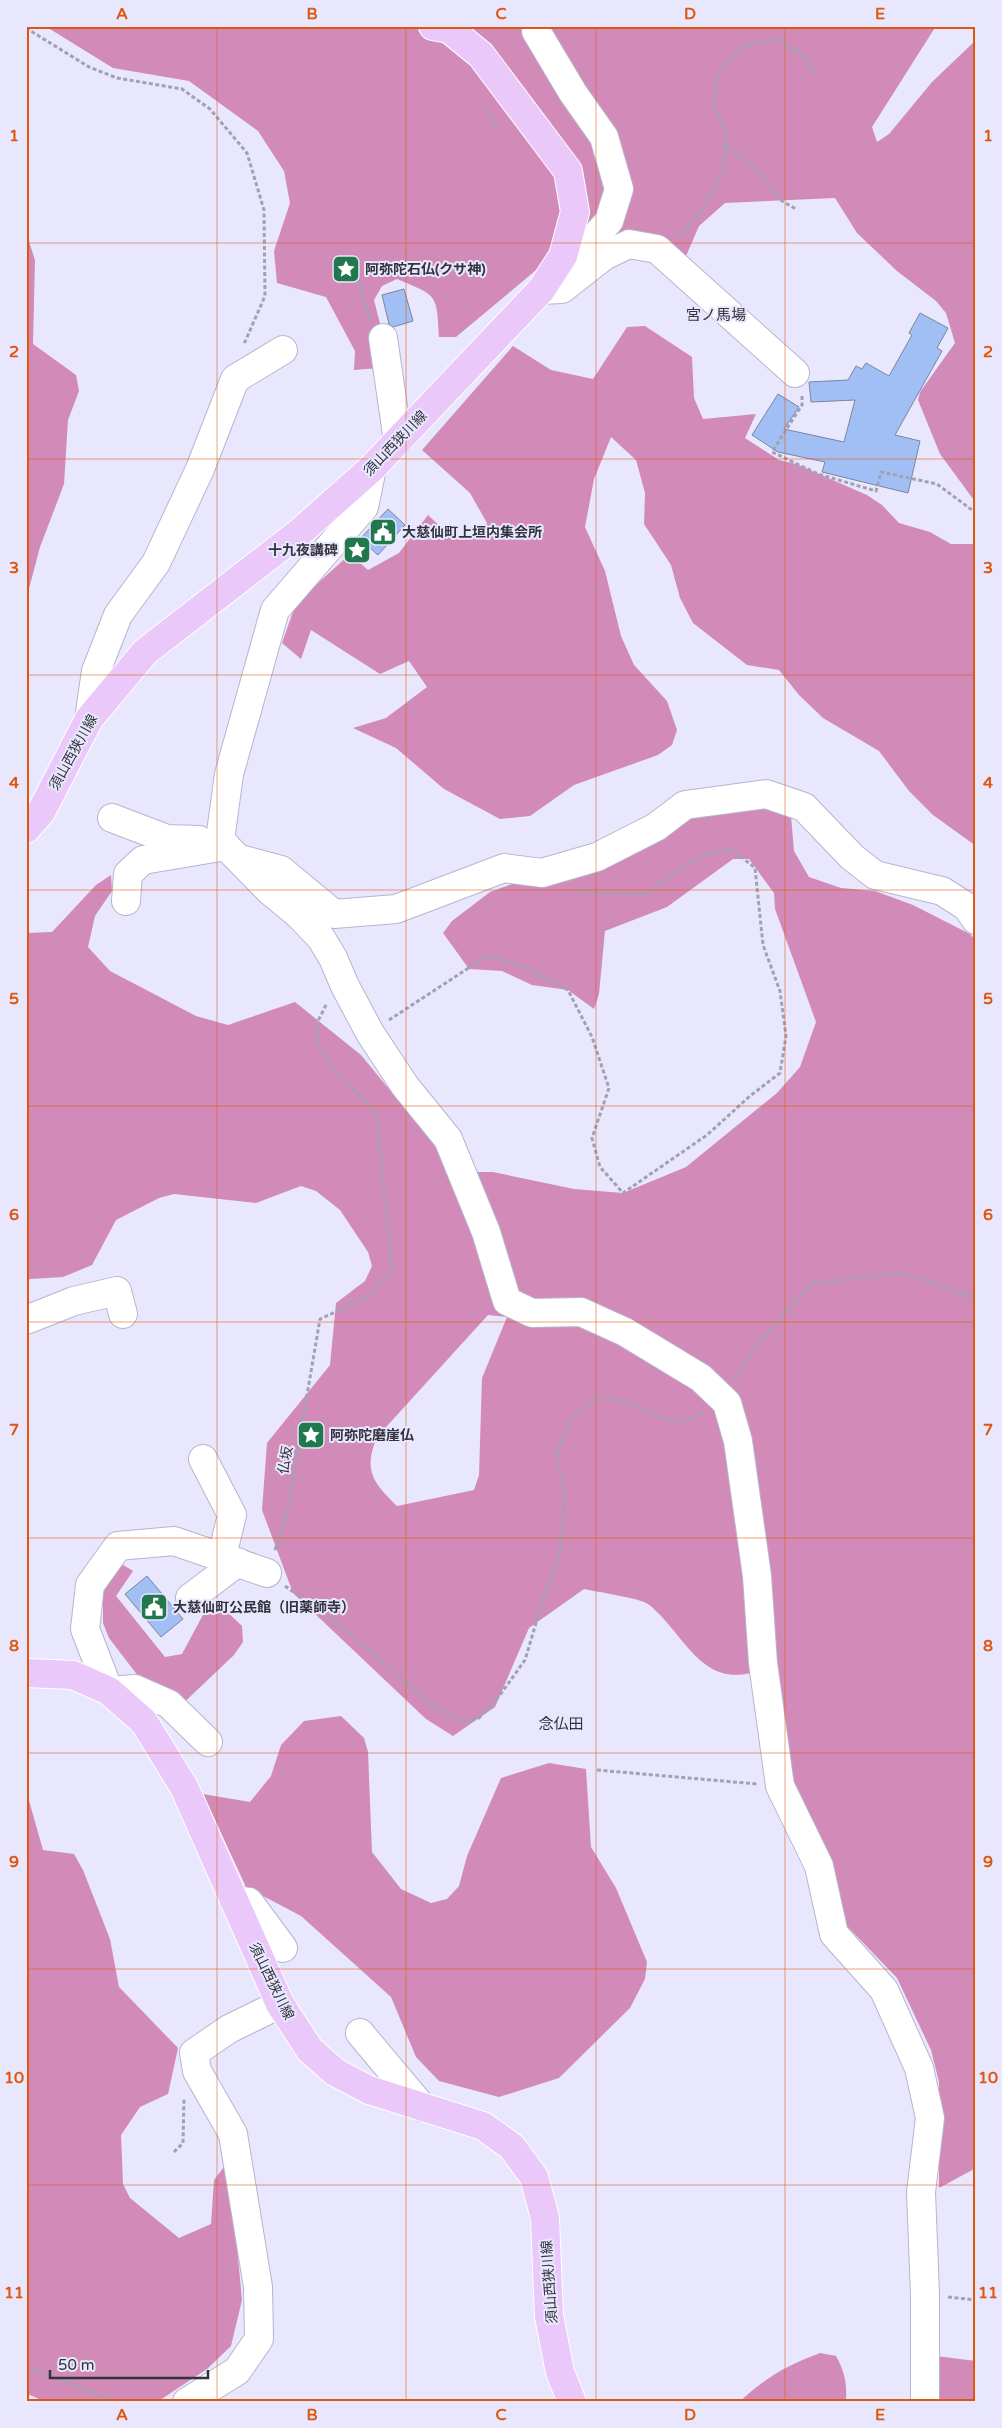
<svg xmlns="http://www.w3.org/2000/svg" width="1002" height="2428" font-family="'Varela Round','Noto Sans JP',sans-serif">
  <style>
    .forest { fill: #d28bb8; fill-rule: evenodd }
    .building { fill: #a2bff5; stroke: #79869d }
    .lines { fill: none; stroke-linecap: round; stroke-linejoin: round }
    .minor-casing { stroke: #b6b5cf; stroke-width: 30 }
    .major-casing { stroke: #fff; stroke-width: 30 }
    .path { stroke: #a2a1b3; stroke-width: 3; stroke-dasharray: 4 2.5; stroke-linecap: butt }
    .minor { stroke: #fff; stroke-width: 28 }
    .major { stroke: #eac8f9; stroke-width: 28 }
    .grid { fill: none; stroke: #df570e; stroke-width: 1; stroke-opacity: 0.55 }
    .labels { text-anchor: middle; stroke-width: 4; stroke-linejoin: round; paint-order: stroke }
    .poi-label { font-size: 14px; font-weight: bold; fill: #33333d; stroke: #e8e7fd; text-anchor: start }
    .street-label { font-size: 14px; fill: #33333d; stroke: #e8e7fd }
    .neighbourhood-label { font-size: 15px; fill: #33333d; stroke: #e8e7fd }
    .neatline { fill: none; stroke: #df570e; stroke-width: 2 }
    .grid-label { font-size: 16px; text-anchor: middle; font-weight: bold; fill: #df570e }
  </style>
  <rect width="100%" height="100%" fill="#e8e7fd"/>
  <g class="forest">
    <path d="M45 26H936L872 127 877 142 889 134 932 82 976 40V503L940 454 918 400 920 392 955 343 946 313 936 301 897 271 857 233 835 198 725 203 699 226 686 256 650 233 622 236 547 261 456 337H439C437 293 437 296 397 279L382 286 374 300 391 367 354 370 355 351 326 297 277 283 274 251 290 203 284 171 258 131 189 81 113 68Z"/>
    <path d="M26 232 35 260 33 344 76 375 79 391 68 420 64 484 40 547 26 600Z"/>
    <path d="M645 326 692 357 694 398 703 419 756 414 745 438 779 460 796 464 867 495 882 505 899 523 930 532 951 544H976V846L933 815 909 791 879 751 823 718 799 695 779 670 747 665 693 623 680 598 671 565 644 524 645 493 636 460 611 437 594 479 585 527 605 571 621 636 634 665 667 701 677 730 672 745 658 755 574 785 530 816 500 819 444 789 396 748 353 728 386 718 427 687 409 661 380 674 311 630 301 659 282 643 296 603 350 554 368 570 399 553 428 515 450 536 483 533 487 523 470 493 422 450 513 346 551 370 593 379 627 327Z"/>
    <path d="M759 797 790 804 794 851 809 877 841 888 875 891 913 905 970 934 976 941V2168L939 2188V2082L931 2050 897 1978 847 1926 754 1672C700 1688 684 1632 648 1604 640 1598 597 1592 584 1589L529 1628 495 1707 453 1736 426 1719 293 1593 262 1510 267 1443 330 1365 336 1303 365 1281 372 1266 368 1252 340 1210 316 1191 301 1186 256 1203 174 1194 159 1198 116 1220 92 1265 63 1277 30 1279 26 1282V933L52 932 96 885 111 875 112 891 95 916 88 947 110 971 196 1016 228 1025 295 1002 361 1055 457 1172H493L574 1189 623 1193 686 1167 777 1093 800 1067 816 1022 775 909 774 893 749 859H733L667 907 605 931 599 994 594 1009 568 990 532 985 502 971 469 969 443 933 452 921 490 892 670 826ZM488 1315 507 1317 482 1378 479 1475 474 1490 397 1506C373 1482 363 1471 377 1437Z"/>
    <path d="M120 1563 133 1571 116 1596 165 1657 182 1654 205 1611 221 1606 242 1626 243 1642 234 1655 175 1711 161 1706 109 1638 103 1623V1592Z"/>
    <path d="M341 1716 364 1738 368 1752 372 1852 401 1889 431 1903 447 1899 459 1886 467 1856 501 1778 549 1763 586 1769 591 1847 616 1888 647 1962 645 1979 630 2008 559 2078 499 2097 439 2081 416 2057 391 1997 301 1916 246 1887 203 1794 250 1802 271 1776 281 1745 304 1721Z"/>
    <path d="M26 1790 43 1850 74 1854 83 1870 110 1939 119 1987 178 2048 168 2094 140 2107 121 2135 123 2184 130 2198 179 2238 211 2224 214 2180 224 2167 233 2204 242 2300 231 2346 207 2369 157 2402H46L30 2395 26 2397Z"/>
    <path d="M820 2353 836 2356C845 2372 847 2384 846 2402H739C767 2377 785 2366 820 2353Z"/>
    <path d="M936 2356 976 2361V2402H914Z"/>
  </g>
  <g class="building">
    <path d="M404 289 413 321 393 327 389 324 382 295Z"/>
    <path d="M920 313 948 328 937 348 942 351 895 435 920 441 908 493 822 472 825 462 778 452 752 435 778 394 799 407 784 429 844 442 855 400 811 402 809 382 848 380 856 366 862 369 866 363 889 376 912 335 909 333Z"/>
    <path d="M388 509 405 525 378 555 360 539Z"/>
    <path d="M147 1576 183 1619 161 1637 125 1594Z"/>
  </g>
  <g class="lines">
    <g class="minor-casing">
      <g id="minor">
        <path d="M537 26 536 31 573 93 604 137 619 189 609 221 592 240 563 256"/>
        <path d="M541 290 562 289 604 256 629 244 657 249 795 373"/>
        <path d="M383 338 398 441"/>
        <path d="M372 468 364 507 275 610 229 774 220 840 270 891 299 915 321 938 333 958 345 986 370 1033 405 1086 448 1139 486 1232 507 1301 532 1313 581 1312 625 1332 701 1378 727 1403 738 1441 757 1576 763 1663 780 1786 819 1866 834 1934 884 1990 919 2068 930 2118 921 2192 925 2295V2402"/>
        <path d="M89 719 96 671 118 615 156 563 200 469 235 379 283 350"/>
        <path d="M112 818 167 839 199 840"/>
        <path d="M240 859 281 870 334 914 396 909 504 868 542 873 597 857 656 827 685 805 766 794 804 807 852 857 875 875 942 891 967 907 976 920"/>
        <path d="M126 901 128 874 143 860 226 846"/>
        <path d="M26 1320 74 1301 117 1291 123 1314"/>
        <path d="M203 1459 232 1515 222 1556"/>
        <path d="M190 1598 238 1562"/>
        <path d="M208 1742 169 1704 135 1689 109 1691 85 1629 90 1585 118 1546 174 1541 267 1573"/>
        <path d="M234 1900 249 1902 283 1948"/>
        <path d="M360 2033 422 2107"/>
        <path d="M187 2402 237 2371 259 2339 258 2287 233 2134 197 2071 194 2053 229 2029 280 2004"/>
      </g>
    </g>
    <g class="major-casing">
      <g id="major">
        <path d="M26 829 41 812 89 719 145 652 300 532 372 468 541 290 563 256 575 212 568 171 481 55 449 29 433 26"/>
        <path d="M26 1673 73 1675 109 1691 144 1722 184 1787 280 2004 310 2050 335 2072 369 2090 483 2126 512 2147 534 2177 545 2218 549 2316 560 2372 572 2402"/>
      </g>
    </g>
    <g class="path">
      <path d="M26 28 89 67 117 78 182 89 210 109 247 153 264 210 265 296 244 344"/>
      <path d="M487 106 497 131"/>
      <path d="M725 146 749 162 782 201 796 209"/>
      <path d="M679 237 700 212 723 172 726 135 714 104 718 75 743 46 773 39 801 53 816 75"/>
      <path d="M354 267 370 320"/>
      <path d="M802 396V405L772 452 818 474 876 491 881 472 937 484 976 513"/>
      <path d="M389 1020 487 956 523 966 568 990 592 1037 609 1088 592 1138 600 1167 623 1193 707 1135 750 1096 780 1073 786 1036 780 991 763 945 755 868 733 850 706 854 678 870 647 894 582 892 576 889"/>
      <path d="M735 1379 762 1338 813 1283 903 1273 976 1298"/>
      <path d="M275 1550 286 1518 320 1319 368 1297 392 1270 376 1111 335 1072 318 1045V1021L327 1003"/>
      <path d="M285 1586 338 1624 434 1707 461 1722 479 1718 500 1695 525 1660 544 1596 560 1553 565 1493 556 1452 573 1416 599 1397C608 1398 618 1399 626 1402 654 1413 675 1432 703 1412"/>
      <path d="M597 1770 757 1784"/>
      <path d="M174 2152 183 2143 184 2098"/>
      <path d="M948 2297 976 2300"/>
      <path d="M26 2369 39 2371 116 2402"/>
    </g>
    <use href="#minor" class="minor"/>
    <use href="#major" class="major"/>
  </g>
  <path class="grid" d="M217 26V2402M406 26V2402M596 26V2402M785 26V2402M26 243H976M26 459H976M26 675H976M26 890H976M26 1106H976M26 1322H976M26 1538H976M26 1753H976M26 1969H976M26 2185H976"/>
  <defs>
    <g id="sight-square" transform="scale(1.4375)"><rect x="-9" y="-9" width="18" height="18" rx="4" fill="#20784c" stroke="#e8e7fd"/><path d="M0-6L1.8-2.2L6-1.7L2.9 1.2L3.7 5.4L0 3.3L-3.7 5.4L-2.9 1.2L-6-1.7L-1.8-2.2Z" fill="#fff"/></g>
    <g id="civic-square" transform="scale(1.4375)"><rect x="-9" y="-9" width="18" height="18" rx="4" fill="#20784c" stroke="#e8e7fd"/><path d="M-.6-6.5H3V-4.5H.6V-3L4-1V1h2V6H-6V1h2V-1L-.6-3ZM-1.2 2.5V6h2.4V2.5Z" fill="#fff"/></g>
  </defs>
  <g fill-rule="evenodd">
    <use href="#sight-square" x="346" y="269"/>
    <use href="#civic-square" x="383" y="532"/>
    <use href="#sight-square" x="357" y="550"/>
    <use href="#sight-square" x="311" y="1435"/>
    <use href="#civic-square" x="154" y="1607"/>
  </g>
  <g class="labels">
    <g class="poi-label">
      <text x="365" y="274">阿弥陀石仏(クサ神)</text>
      <text x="402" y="537">大慈仙町上垣内集会所</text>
      <text x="338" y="555" text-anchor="end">十九夜講碑</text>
      <text x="330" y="1440">阿弥陀磨崖仏</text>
      <text x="173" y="1612">大慈仙町公民館（旧薬師寺）</text>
    </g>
    <g class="street-label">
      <text transform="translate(395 443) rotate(-46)" y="5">須山西狭川線</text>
      <text transform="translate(73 752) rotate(-61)" y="5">須山西狭川線</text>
      <text transform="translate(285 1460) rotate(-80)" y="5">仏坂</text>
      <text transform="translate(272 1981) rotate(64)" y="5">須山西狭川線</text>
      <text transform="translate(549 2282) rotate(-94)" y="5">須山西狭川線</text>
    </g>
    <g class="neighbourhood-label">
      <text x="716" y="320">宮ノ馬場</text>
      <text x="561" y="1729">念仏田</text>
    </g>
  </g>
  <rect width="1002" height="2428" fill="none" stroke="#e8e7fd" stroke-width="55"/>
  <path d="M50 2370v8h158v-8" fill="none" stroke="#33333d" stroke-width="2.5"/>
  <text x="58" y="2370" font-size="15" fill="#33333d" stroke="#e8e7fd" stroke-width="4" paint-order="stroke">50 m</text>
  <rect x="28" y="28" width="946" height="2372" class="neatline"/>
  <g class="grid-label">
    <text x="122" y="19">A</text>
    <text x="312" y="19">B</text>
    <text x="501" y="19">C</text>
    <text x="690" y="19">D</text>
    <text x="880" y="19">E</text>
    <text x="14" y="141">1</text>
    <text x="988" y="141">1</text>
    <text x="14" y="357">2</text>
    <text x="988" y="357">2</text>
    <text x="14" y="573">3</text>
    <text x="988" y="573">3</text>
    <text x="14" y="788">4</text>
    <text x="988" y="788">4</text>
    <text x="14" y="1004">5</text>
    <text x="988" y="1004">5</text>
    <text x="14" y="1220">6</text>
    <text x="988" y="1220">6</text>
    <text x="14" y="1435">7</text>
    <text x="988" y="1435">7</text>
    <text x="14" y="1651">8</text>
    <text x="988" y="1651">8</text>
    <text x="14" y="1867">9</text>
    <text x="988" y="1867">9</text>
    <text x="14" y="2083">10</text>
    <text x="988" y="2083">10</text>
    <text x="14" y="2298">11</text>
    <text x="988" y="2298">11</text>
    <text x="122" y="2420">A</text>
    <text x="312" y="2420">B</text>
    <text x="501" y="2420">C</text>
    <text x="690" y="2420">D</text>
    <text x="880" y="2420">E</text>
  </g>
</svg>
